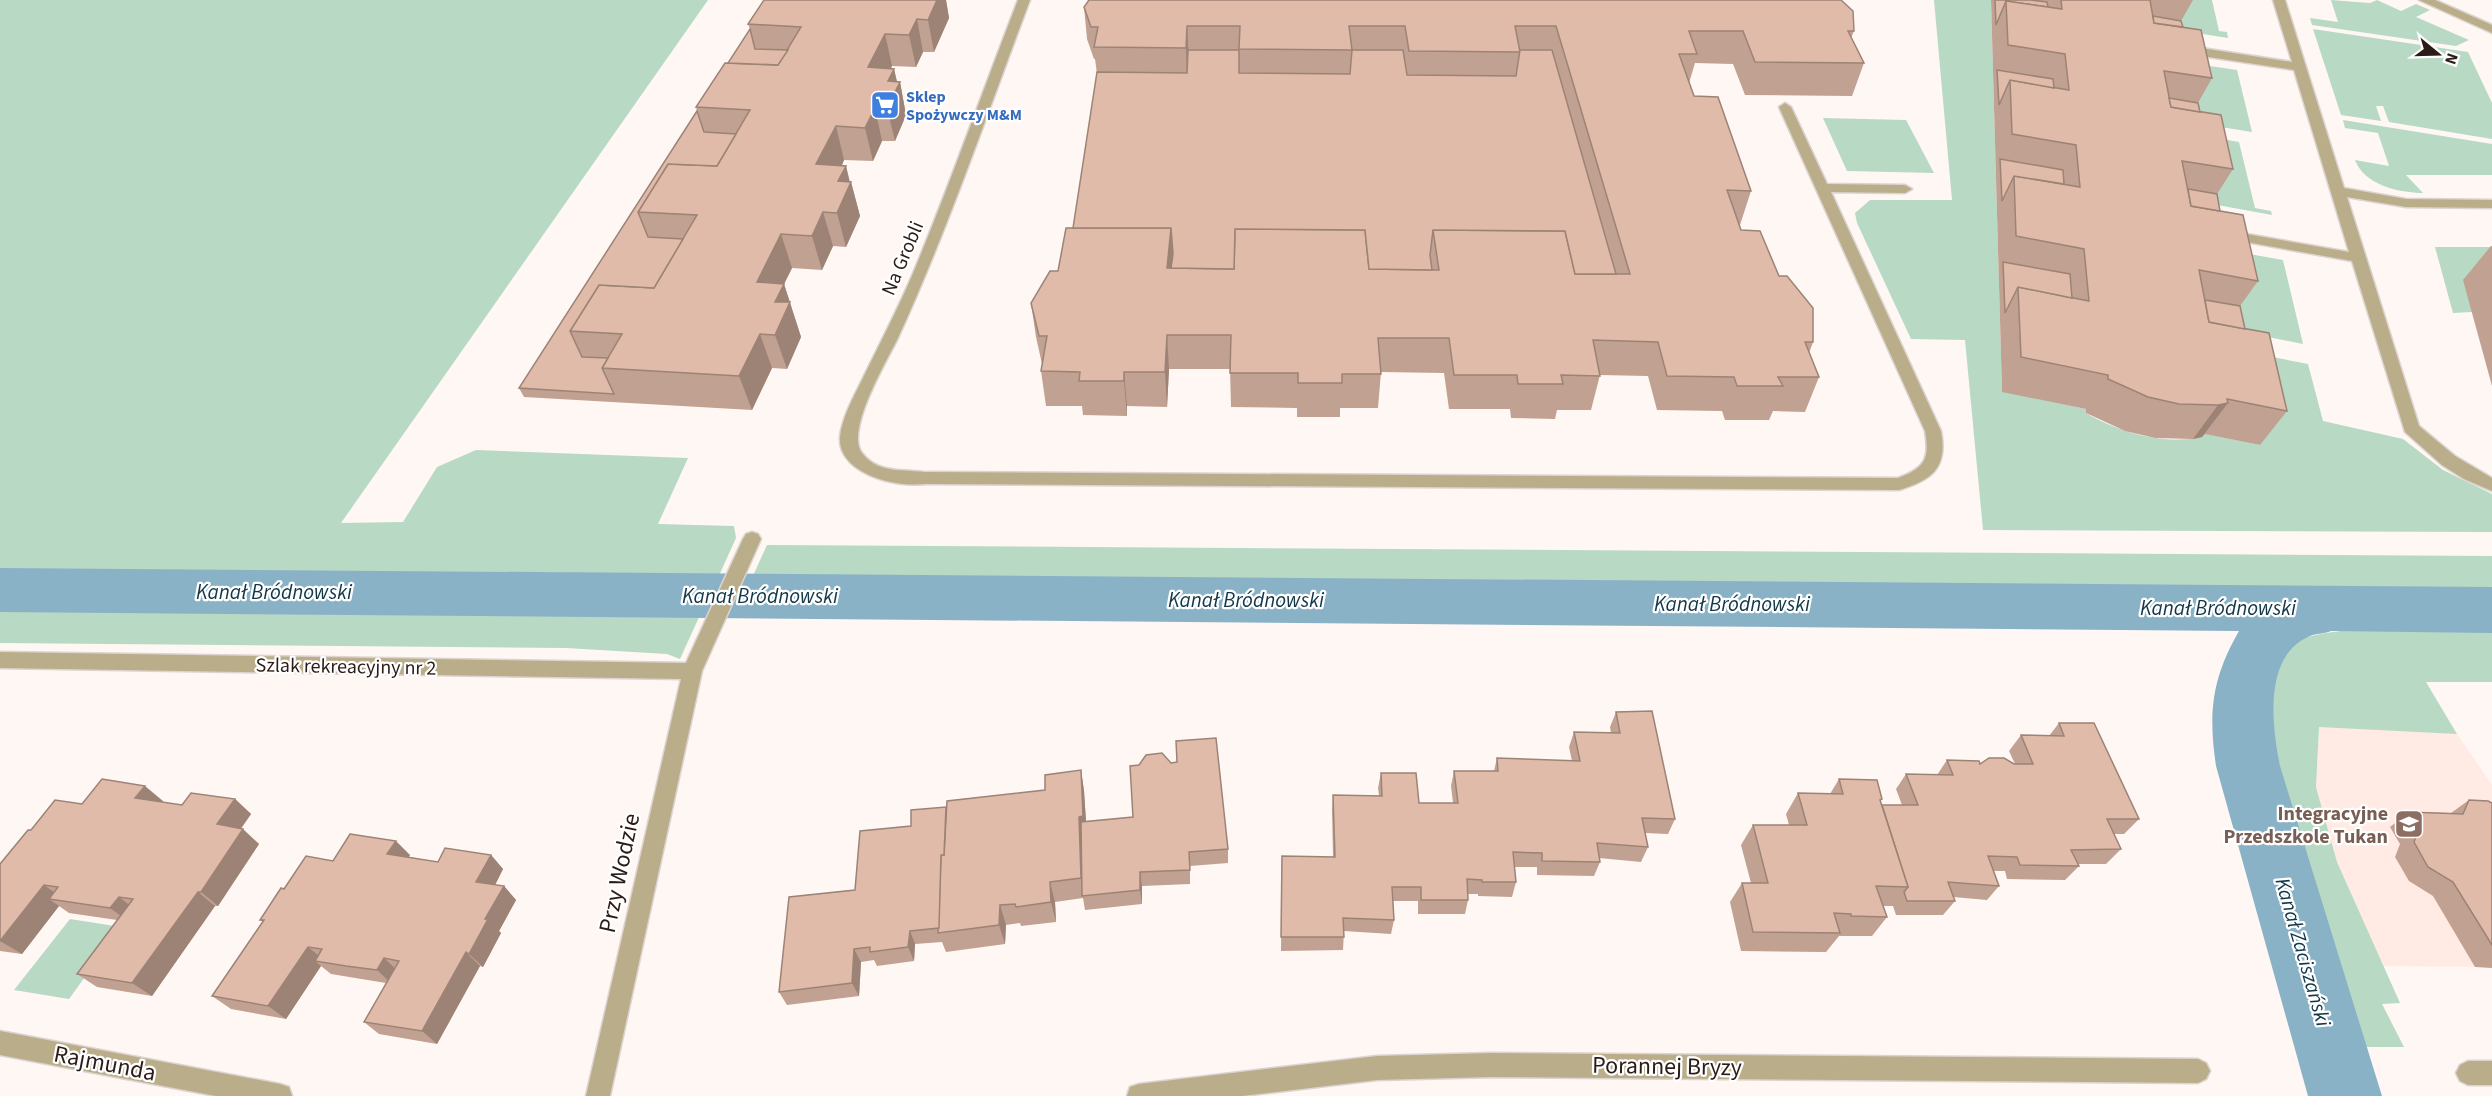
<svg xmlns="http://www.w3.org/2000/svg" width="2492" height="1096" font-family="'Source Sans 3',sans-serif">
  <style>
    .built { fill: #ffebe4 }
    .green { fill: #b8d9c4 }
    .lines { fill: none; stroke-linecap: round; stroke-linejoin: round }
    .canal { fill: #89b2c7; fill-rule: evenodd }
    .service-casing { stroke: #ddd4d1; stroke-width: 3 }
    .pedestrian-casing { stroke: #ddd4d1; stroke-width: 3 }
    .minor-casing { stroke: #ddd4d1; stroke-width: 3 }
    .service { fill: #baae8a; fill-rule: evenodd }
    .pedestrian { fill: #baae8a; fill-rule: evenodd }
    .minor { fill: #baae8a; fill-rule: evenodd }
    .wall { fill: #c1a191 }
    .shaded-wall { fill: #9d8376 }
    .building { fill: #e0bba9; stroke: #9d8376; stroke-width: 1.5 }
    .labels { text-anchor: middle; stroke-width: 4.5; stroke-linejoin: round; paint-order: stroke }
    .far-shop-label { font-size: 16px; font-weight: bold; fill: #366cbe; stroke: #fff; text-anchor: start }
    .street-label { font-size: 20px; fill: #2b1c17; stroke: #fff }
    .education-label { font-size: 20px; font-weight: bold; fill: #785e54; stroke: #fff; text-anchor: end }
    .water-label { font-size: 21px; font-style: italic; fill: #123747; stroke: #fff }
    .near-street-label { font-size: 24px; fill: #2b1c17; stroke: #fff }
  </style>
  <rect width="100%" height="100%" fill="#fff7f4"/>
  <path class="built" d="M2319 726 2457 734 2492 785V967L2383 966 2337 862 2316 787Z"/>
  <g class="green">
    <path d="M0 0H708L341 523 403 522 437 467 476 450 688 458 658 524 734 526 736 538 717 580 553 572 296 578 235 574H0Z"/>
    <path d="M1934 0H1991L2002 391 2086 409V413C2120 433 2163 445 2202 437V433L2260 445 2241 351 2308 364 2323 421 2403 439 2443 470 2492 494V532L1983 530 1965 340 1911 339 1857 223 1855 213 1870 200H1952Z"/>
    <path d="M2171 0H2212L2219 31 2227 32 2228 38 2177 30Z"/>
    <path d="M2331 0 2370 3 2377 0 2401 11 2416 4 2430 10 2416 17 2469 40 2456 46 2312 25 2310 18 2338 22Z"/>
    <path d="M2313 29 2468 52 2492 103V139L2389 122 2383 106H2376L2381 121 2341 115Z"/>
    <path d="M2183 62 2237 70 2252 132 2196 123Z"/>
    <path d="M1823 118 1906 120 1934 173 1847 171Z"/>
    <path d="M2343 120 2492 144V175H2406L2423 193C2400 193 2364 185 2355 160L2389 166 2378 133 2345 128Z"/>
    <path d="M2198 135 2239 142 2255 208 2271 211 2272 215 2212 204Z"/>
    <path d="M2435 247H2492L2472 312 2453 313Z"/>
    <path d="M2221 249 2283 260 2303 344 2238 331Z"/>
    <path d="M767 545 2492 556V589L752 578Z"/>
    <path d="M0 609 700 615 680 659 667 654 566 648 0 643Z"/>
    <path d="M2360 629 2492 631V682H2426L2457 734 2319 727 2316 787 2337 862 2400 1003 2382 1004 2404 1047H2347L2268 787C2260 752 2249 670 2285 647 2307 633 2335 632 2360 629Z"/>
    <path d="M70 919 121 927 69 999 14 990Z"/>
  </g>
  <g class="lines">
    <path class="canal" d="M0 568 2492 587V633L2331 631C2324 634 2315 633 2308 637 2263 657 2272 727 2280 766L2382 1096H2308L2216 766C2208 712 2212 678 2239 631L0 612Z"/>
    <g class="service-casing">
      <path id="service" d="M1785 103 1791 107 1827 184 1905 185 1912 189 1905 193 1831 192 1941 431C1948 468 1932 480 1899 490L928 484 922 482 919 478 922 474 928 472 1898 478C1925 468 1930 459 1925 431L1779 107Z"/>
    </g>
    <g class="pedestrian-casing">
      <path id="pedestrian" d="M752 532 758 534 761 539 702 671 610 1096H586L681 679 0 668V652L686 663 743 539 746 534Z"/>
    </g>
    <g class="minor-casing">
      <g id="minor">
        <path d="M1018 0H1030C987 114 948 229 897 340 886 362 845 431 862 453 880 477 910 467 934 474L937 478 934 482C906 491 837 476 840 437 842 418 853 398 861 382 879 345 898 309 914 271 951 182 983 90 1018 0Z"/>
        <path d="M2273 0H2285L2344 188 2406 199 2492 200V208L2406 207 2347 197 2419 426 2455 456 2492 478V491L2464 479 2442 465 2405 432 2352 261 2224 238 2217 234 2224 230 2349 252 2294 70 2182 53 2176 49 2182 45 2292 62Z"/>
        <path d="M2419 0H2435L2492 25V33Z"/>
        <path d="M0 1031 280 1084 289 1087 292 1096H216L0 1055Z"/>
        <path d="M1492 1053 2198 1059 2206 1063 2210 1071 2206 1079 2198 1083 1492 1077 1377 1080 1242 1096H1127L1130 1087 1139 1084 1377 1056Z"/>
        <path d="M2468 1061H2492V1085H2468L2460 1081 2456 1073 2460 1065Z"/>
      </g>
    </g>
    <use href="#service" class="service"/>
    <use href="#pedestrian" class="pedestrian"/>
    <use href="#minor" class="minor"/>
  </g>
  <g class="wall">
    <path d="M764 0H946L949 18 934 52H923L916 67 892 66 891 68 894 69 897 82H900L906 115 895 141H882L873 161 844 160 842 166H846L850 182H851L860 216 846 247 833 246 822 270 792 268 784 284 801 337 787 369 772 368 752 410 524 397 519 388 697 111 696 107 728 63 750 29 748 24Z"/>
    <path d="M1991 0H2193L2181 21 2183 27 2212 78 2198 103 2200 112 2233 169 2217 194 2220 211 2258 281 2240 306 2245 329 2287 411 2260 445 2205 434 2202 437 2193 439 2155 438 2125 431 2086 413V409L2002 392Z"/>
    <path d="M1084 7 1854 31 1851 38 1864 63 1852 96 1745 95 1733 64 1695 63 1689 83 1694 96 1751 191 1740 225H1739L1741 230 1779 276 1813 342 1809 353 1819 377 1805 412 1773 411 1769 420H1725L1722 411 1657 410 1648 376 1600 375 1591 410H1557L1555 419 1511 418 1510 409H1449L1444 373 1381 372 1378 408H1340V417H1297V408L1231 407 1230 369H1169L1167 407 1127 406V416L1083 415 1082 406H1046L1041 371 1042 364 1036 337 1031 303 1058 271 1073 228 1097 74 1095 59H1094L1087 39Z"/>
    <path d="M2491 246H2492V386L2463 280Z"/>
    <path d="M1616 712 1675 819 1668 834 1645 833 1648 847 1641 862 1599 858 1600 862 1594 876 1537 875V867H1514L1516 882 1512 897 1478 896V894H1468V900L1465 914H1418V901H1393L1394 920 1391 934 1344 931 1343 950 1281 951 1282 856 1333 857 1332 810 1333 795 1379 796 1378 788 1381 773 1419 803H1453L1451 786 1454 771H1494L1497 758 1572 761 1569 747 1574 732 1611 733 1610 727Z"/>
    <path d="M2059 723 2139 819 2124 834H2114L2121 849 2106 864H2078L2079 866 2065 880 2007 879 2005 871H1994L1999 886 1987 900 1953 897 1955 901 1943 915H1896L1893 906H1883L1887 917 1872 936H1839L1826 952 1741 951 1730 902 1742 883H1751L1741 845 1753 825H1789L1786 814 1798 793 1830 794 1839 779 1881 802 1882 805H1902L1896 789 1906 774 1937 775 1947 760 1980 764H2015L2009 751 2021 735 2049 736Z"/>
    <path d="M1081 770 1084 791 1086 822 1228 849V863L1190 866V884L1142 886V904L1085 910 1083 898 1055 902 1056 922 1021 926 1020 923 1006 925 1005 944 946 952 942 942 915 944 914 961 877 966 874 960 861 962 859 996 787 1005 779 992 855 890 911 826 946 807 1045 790Z"/>
    <path d="M235 799 251 814 241 829 259 844 218 906H215L152 996 97 987 77 974 117 920 69 913 59 906 22 954 0 951V864L82 804 163 801 162 802 182 805Z"/>
    <path d="M2469 800 2492 803V968L2475 967 2433 896 2409 881 2395 857 2400 844 2390 827 2409 812 2451 813Z"/>
    <path d="M410 855 409 857 438 862 491 855 503 869 495 885 504 886 516 900 499 931 501 933 483 967 480 966 437 1044 379 1034 364 1022 386 983 331 974 321 966 286 1019 231 1009 212 996 263 922 260 920 284 889 333 861Z"/>
  </g>
  <g class="shaded-wall">
    <path d="M935 0H946L949 18 934 52 928 20Z"/>
    <path d="M917 19 923 52 916 67 909 35Z"/>
    <path d="M1187 26 1189 59 1187 81 1186 48Z"/>
    <path d="M885 34 892 66 876 100 868 67Z"/>
    <path d="M894 69 898 86 900 82 906 115 895 141 887 108 888 81Z"/>
    <path d="M875 108 882 141 873 161 865 128Z"/>
    <path d="M836 126 844 160 826 198 816 164Z"/>
    <path d="M846 166 850 184 851 182 860 216 846 247 837 213 838 181Z"/>
    <path d="M823 212 833 246 822 270 812 236Z"/>
    <path d="M1171 228 1173 262 1170 294 1167 268Z"/>
    <path d="M781 234 792 268 768 316 757 282Z"/>
    <path d="M784 284 801 337 787 369 775 335V302Z"/>
    <path d="M760 334 772 368 752 410 739 376Z"/>
    <path d="M1167 335 1169 369 1167 407 1165 372Z"/>
    <path d="M1124 372 1127 406V416L1124 381Z"/>
    <path d="M2228 403 2202 437 2193 439 2218 405Z"/>
    <path d="M1081 770 1084 791 1087 836 1083 837 1084 898 1081 878 1079 817Z"/>
    <path d="M145 786 163 801 153 813 135 798Z"/>
    <path d="M235 799 251 814 233 839 217 824Z"/>
    <path d="M243 829 259 844 218 906 201 892Z"/>
    <path d="M396 841 410 855 401 868 387 854Z"/>
    <path d="M491 855 503 869 489 897 476 882Z"/>
    <path d="M1140 872 1142 886V904L1140 890Z"/>
    <path d="M1050 882 1055 902 1056 922 1051 902Z"/>
    <path d="M44 885 64 899H49L59 906 22 954 0 941Z"/>
    <path d="M504 886 516 900 499 931 501 933 483 967 469 954 485 919Z"/>
    <path d="M198 892 215 906 152 996 132 983Z"/>
    <path d="M119 897 137 911 129 922 110 908Z"/>
    <path d="M1000 905 1006 925 1005 944 999 925Z"/>
    <path d="M910 931 915 944 914 961 908 947Z"/>
    <path d="M308 947 324 960 315 961 321 966 286 1019 268 1006Z"/>
    <path d="M854 949 861 962 859 996 852 983Z"/>
    <path d="M466 952 480 966 437 1044 422 1031Z"/>
    <path d="M384 958 399 972 392 984 377 970Z"/>
  </g>
  <g class="building">
    <path d="M764 0H937L928 20 917 19 909 35 885 34 868 67 894 69 888 81 900 82 887 108H875L865 128 836 126 816 164 846 166 838 181 851 182 837 213 823 212 812 236 781 234 757 282 784 284 775 302H790L775 335 760 334 739 376 602 368 622 334 570 331 599 285 654 288 697 215 638 212 668 164 717 166 750 110 696 107 725 63 778 65 801 27 748 24Z"/>
    <path d="M1089 0H1841L1853 11 1854 31H1848L1864 63 1755 62 1743 31H1689L1697 54H1679L1694 96 1718 97 1751 191 1727 190 1741 230 1760 231 1779 276H1787L1813 308V342H1805L1819 377H1778L1783 386H1737L1734 377 1667 376 1658 342 1593 340 1600 376 1561 375 1563 384H1518L1517 375H1454L1449 338H1378L1381 374H1342V383H1298V373H1230L1231 335H1167L1165 372H1124V381H1079L1080 372 1041 371 1047 336H1039L1031 303 1050 271H1058L1066 228H1171L1167 268 1234 269 1235 229 1365 230 1369 269 1439 270 1433 230 1565 231 1575 274H1630L1556 26H1515L1520 52 1409 51 1405 26H1349L1352 50 1239 49 1240 26H1187L1186 48 1094 47 1098 27H1091L1084 7Z"/>
    <path d="M1995 0H2031L2047 2 2048 7 2006 1 1996 25Z"/>
    <path d="M2061 0H2150L2154 23 2201 30 2212 78 2164 71 2171 107 2221 115 2233 169 2182 161 2191 206 2243 215 2258 281 2199 270 2209 322 2269 333 2287 411 2227 399 2228 403 2218 405 2179 404 2148 397 2108 379V375L2021 357 2018 287 2089 301 2084 249 2016 236 2014 176 2080 187 2076 145 2012 134 2010 80 2069 90 2065 54 2008 45 2006 1 2062 9Z"/>
    <path d="M2153 16 2181 21 2183 27 2154 23Z"/>
    <path d="M750 29 755 49 788 50 778 65 728 63Z"/>
    <path d="M1188 50H1239V73L1350 74 1352 50H1403L1407 75 1516 76 1520 50H1552L1616 274H1575L1565 231 1433 230 1430 255 1432 270 1369 269 1365 230 1235 229 1234 269 1171 268 1173 254 1171 228H1073L1097 72 1187 73Z"/>
    <path d="M1997 70 2053 79 2054 88 2010 80 1999 105Z"/>
    <path d="M2169 98 2198 103 2200 112 2171 107Z"/>
    <path d="M697 111 704 132 736 134 717 166 668 164 638 212 648 237 683 239 654 288 599 285 570 331 582 357 608 358 602 368 614 394 519 388Z"/>
    <path d="M2000 159 2063 170 2064 184 2014 176 2002 201Z"/>
    <path d="M2188 189 2217 194 2220 211 2191 206Z"/>
    <path d="M2003 262 2070 274 2072 298 2018 287 2005 313Z"/>
    <path d="M2205 300 2240 306 2245 329 2209 322Z"/>
    <path d="M1652 711 1675 819 1642 818 1648 847 1597 843 1600 862 1542 861V853L1513 852 1516 882H1482V880L1467 879 1468 900H1421V887H1392L1394 920 1343 918 1344 937H1281L1282 856 1335 857 1333 795 1382 796 1381 773H1416L1419 803H1458L1454 771H1498L1497 758 1580 761 1574 732 1620 733 1616 712Z"/>
    <path d="M2059 723H2094L2139 819H2107L2121 849 2071 850 2079 866 2020 865 2017 857 1988 856 1999 886 1948 882 1955 901H1907L1904 892 1908 887 1882 805H1918L1906 774 1953 775 1947 760 1979 761 1980 764 1989 758H2004L2014 764H2033L2021 735 2064 736Z"/>
    <path d="M1216 738 1228 849 1189 852 1190 870 1140 872V890L1082 896 1081 822 1133 817 1130 766 1139 765 1146 755 1162 753 1171 763 1177 762 1176 741Z"/>
    <path d="M1081 770 1083 816 1079 817 1081 878 1050 882 1051 902 1016 907 1015 904 1000 905 999 925 938 933 941 855H944L947 801 1045 790V775Z"/>
    <path d="M102 779 145 786 135 798 182 805 191 793 235 799 217 824 243 829 201 892H198L132 983 77 974 133 899 119 897 110 908 49 899 58 887 44 885 0 941V864L28 830H31L55 800 82 804Z"/>
    <path d="M1839 779 1877 780 1882 799 1880 800 1908 887 1876 886 1887 917 1851 916V914L1834 913 1840 933 1753 932 1742 883H1768L1753 825H1807L1798 793 1843 794Z"/>
    <path d="M2469 800 2488 801 2492 803V945L2453 882 2428 867 2414 842 2419 829 2409 812 2463 814Z"/>
    <path d="M946 807 944 855H941L939 928 910 931 908 947 870 952V947L854 949 852 983 779 992 789 897 855 890 860 831 911 826V810Z"/>
    <path d="M350 834 396 841 387 854 438 862 445 848 491 855 476 882 504 886 485 919H488L469 954 466 952 422 1031 364 1022 399 961 384 958 377 970 346 966 315 961 322 949 308 947 268 1006 212 996 264 920H260L281 888 284 889 306 856 333 861Z"/>
  </g>
  <defs>
    <g id="supermarket-square" transform="scale(1.5)"><rect x="-9" y="-9" width="18" height="18" rx="4" fill="#3f7fe0" stroke="#fff"/><path d="M-6-5.5h2.5l.6 2H6L4.5 2H-2.5L-4.4-4H-6ZM-1.5 3.2a1.3 1.3 0 1 0 .1 0ZM3 3.2a1.3 1.3 0 1 0 .1 0Z" fill="#fff"/></g>
    <g id="school-square" transform="scale(1.5)"><rect x="-9" y="-9" width="18" height="18" rx="4" fill="#8d6e63" stroke="#fff"/><path d="M0-5L7-2L0 1L-7-2ZM-4 1L0 2.5L4 1V4Q0 6-4 4Z" fill="#fff"/></g>
  </defs>
  <g fill-rule="evenodd">
    <use href="#supermarket-square" x="885" y="105"/>
    <use href="#school-square" x="2409" y="824"/>
  </g>
  <g class="labels">
    <g class="far-shop-label">
      <text x="906" y="102">Sklep<tspan x="906" dy="18">Spożywczy M&amp;M</tspan></text>
    </g>
    <g class="street-label">
      <text transform="translate(902 258) rotate(-67)" y="7">Na Grobli</text>
      <text transform="translate(346 666) rotate(1)" y="7">Szlak rekreacyjny nr 2</text>
    </g>
    <g class="education-label">
      <text x="2388" y="820">Integracyjne<tspan x="2388" dy="23">Przedszkole Tukan</tspan></text>
    </g>
    <g class="water-label">
      <text x="274" y="599">Kanał Bródnowski</text>
      <text x="760" y="603">Kanał Bródnowski</text>
      <text x="1246" y="607">Kanał Bródnowski</text>
      <text x="1732" y="611">Kanał Bródnowski</text>
      <text x="2218" y="615">Kanał Bródnowski</text>
      <text transform="translate(2303 952) rotate(74)" y="7">Kanał Zaciszański</text>
    </g>
    <g class="near-street-label">
      <text transform="translate(619 873) rotate(-78)" y="8">Przy Wodzie</text>
      <text transform="translate(105 1063) rotate(11)" y="8">Rajmunda</text>
      <text transform="translate(1667 1066) rotate(1)" y="8">Porannej Bryzy</text>
    </g>
  </g>
  <g transform="translate(2438 54) rotate(109)" stroke="#ffffff" stroke-width="4.5" paint-order="stroke">
  <path d="M0-4.5L10 22L0 15L-10 22Z" fill="#2b1c17"/>
  <text y="-9" font-size="16" font-weight="bold" text-anchor="middle" fill="#2b1c17">N</text>
  </g>
</svg>
